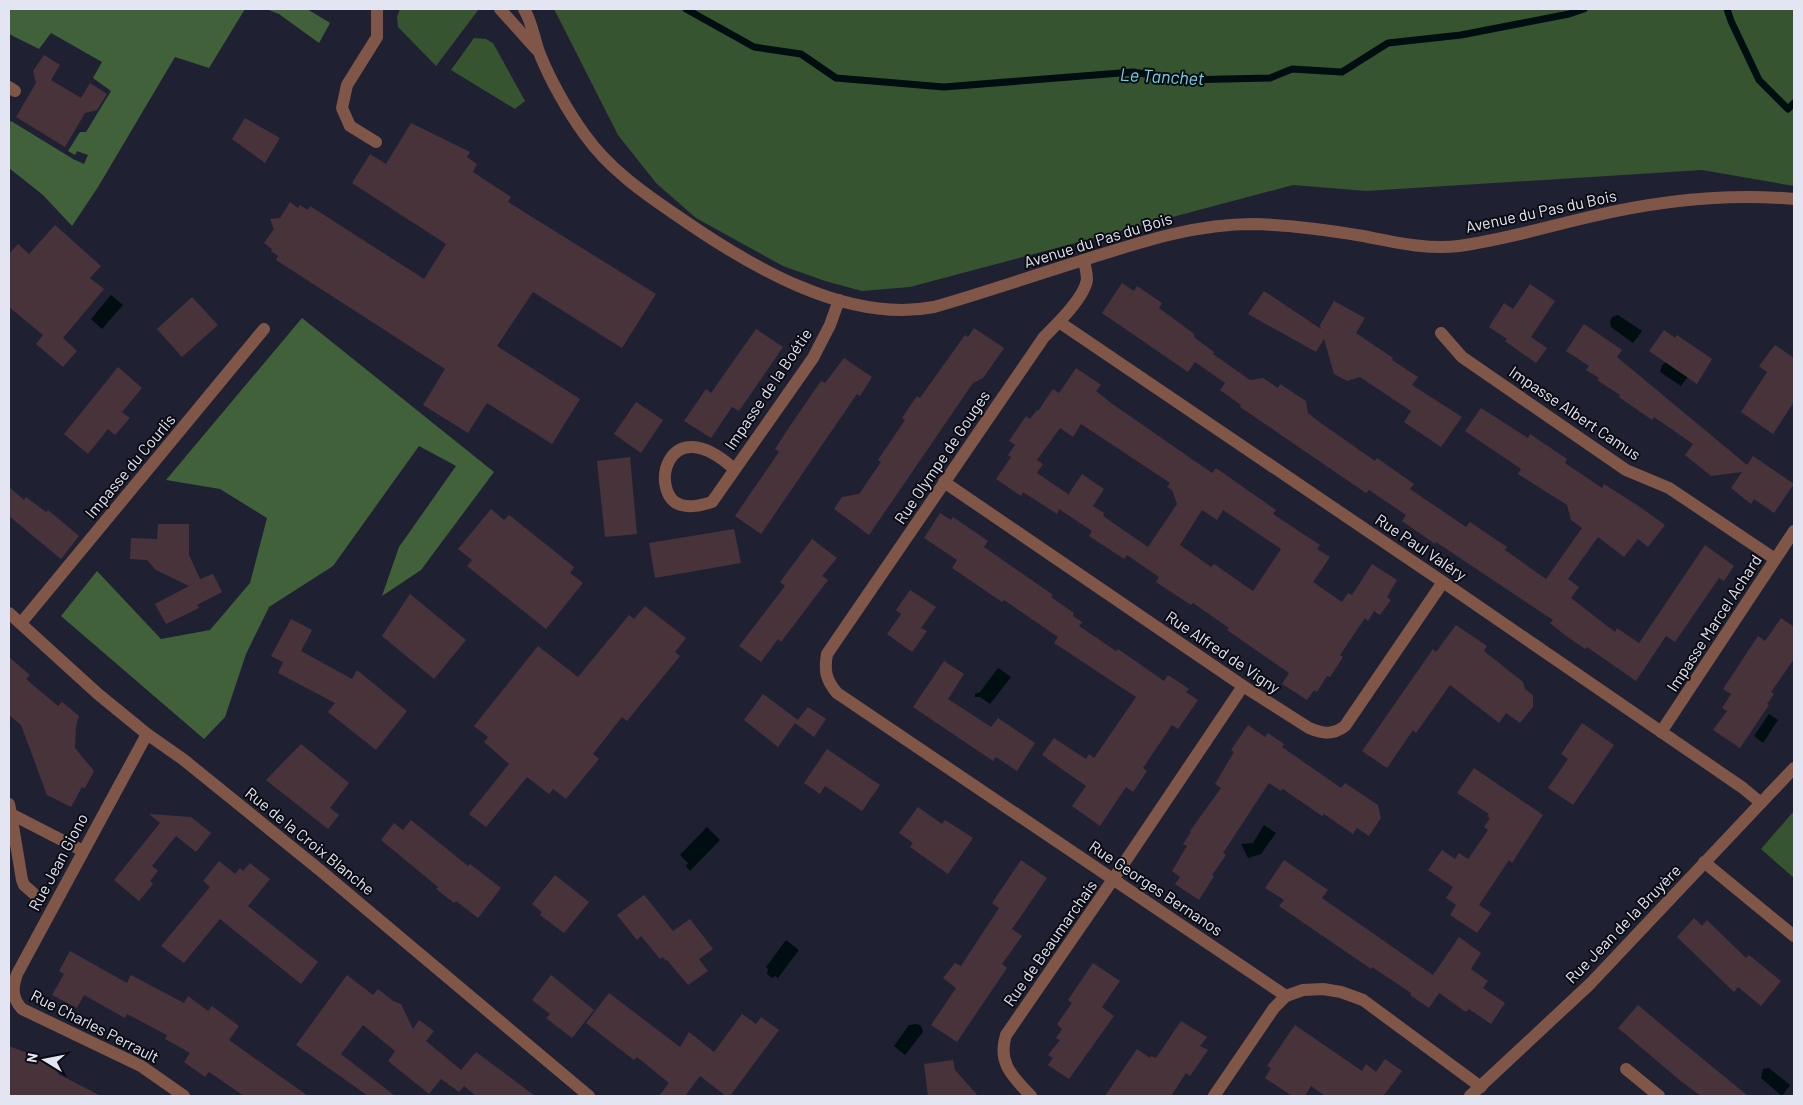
<svg xmlns="http://www.w3.org/2000/svg" width="1803" height="1105" font-family="Barlow,sans-serif">
  <style>
    .green { fill: #35542f }
    .forest { fill: #40613a }
    .water { fill: #000e11 }
    .lines { fill: none; stroke-linecap: round; stroke-linejoin: round }
    .stream { stroke: #000e11; stroke-width: 7 }
    .building { fill: #48333a; fill-rule: evenodd }
    .minor { stroke: #805648; stroke-width: 12 }
    .labels { text-anchor: middle; stroke-width: 4; stroke-linejoin: round; paint-order: stroke }
    .street-label { font-size: 16px; fill: #e4e5f2; stroke: #0b0b13 }
    .water-label { font-size: 18px; font-style: italic; fill: #6cdae7; stroke: #0b0b13 }
  </style>
  <rect width="100%" height="100%" fill="#1f2133"/>
  <g class="green">
    <path d="M400 9H479L436 66 398 27 397 17Z"/>
    <path d="M554 9H1794V186L1702 170 1366 191 1293 185 910 287 862 291 825 281 783 266 696 218 656 183 618 135Z"/>
    <path d="M474 38 486 39 493 43 525 101 515 109 451 70Z"/>
    <path d="M1794 811V878L1761 849Z"/>
  </g>
  <g class="forest">
    <path d="M9 9H245L209 68 175 57 98 187 72 226 43 195 9 168V123L11 121 73 159 84 164 88 155 77 151 75 155 68 151 80 132H86L111 91 93 78 102 62 51 33 39 49 9 34Z"/>
    <path d="M266 9H307L330 23 319 43 279 14Z"/>
    <path d="M302 318 494 472 421 570 382 596 399 547 456 466 419 446 333 566 269 607 246 654 225 717 204 739 61 616 97 571 161 639 210 630 250 583 267 518 220 489 166 480Z"/>
  </g>
  <g class="water">
    <path d="M111 295 123 305 102 329 91 319Z"/>
    <path d="M1618 315 1642 331 1633 343 1611 327 1610 321 1612 317Z"/>
    <path d="M1668 361 1689 375 1681 386 1660 372 1662 365Z"/>
    <path d="M998 668 1011 677 990 704 980 697H975V694L980 692Z"/>
    <path d="M1769 714 1778 720 1763 743 1754 736Z"/>
    <path d="M1264 825 1276 833 1261 854 1248 858 1241 844 1253 843Z"/>
    <path d="M707 827 720 840 690 871 686 866 688 863 680 855Z"/>
    <path d="M786 940 799 950 778 978 775 976 772 978 767 974 768 969 766 967Z"/>
    <path d="M917 1024 921 1026 923 1032 905 1055 894 1046 909 1025Z"/>
    <path d="M1769 1068 1790 1085 1782 1096 1761 1078 1763 1069Z"/>
  </g>
  <g class="lines">
    <g class="stream">
      <path d="M686 9 754 47 801 54 836 78 944 87 1133 72 1181 80 1270 78 1292 69 1342 72 1388 43 1461 35 1569 14 1584 9"/>
      <path d="M1727 9 1731 21 1759 80 1788 109 1794 103"/>
    </g>
  </g>
  <g class="building">
    <path d="M44 55 60 65 51 80 81 98 90 83 107 94 97 110 85 113 65 147 16 117 36 83 33 71Z"/>
    <path d="M245 118 280 138 265 163 232 139Z"/>
    <path d="M411 123 470 152 467 157 477 164 473 172 511 197 508 202 656 294 622 348 533 292 497 346 580 399 552 444 487 403 468 433 423 405 445 369 276 260 278 256 271 251 272 249 264 243 274 229 270 219 280 218 290 202 298 208 300 205 308 210 310 206 424 279 446 244 352 183 370 154 386 164Z"/>
    <path d="M55 225 101 266 90 278 104 289 63 338 77 351 63 367 36 344 43 335 9 307V254L18 244 29 254Z"/>
    <path d="M1122 283 1134 291 1137 286 1162 303 1159 308 1193 333 1195 338 1214 352 1213 354 1250 380 1263 378 1278 388 1280 384 1306 401 1308 413 1318 421 1375 461 1377 458 1414 484 1410 489 1466 527 1470 522 1507 547 1505 550 1546 579 1582 528 1571 520 1567 505 1518 474 1521 469 1465 431 1481 408 1528 438 1530 434 1567 459 1565 463 1602 488 1604 484 1640 507 1665 525 1648 547 1638 539 1624 557 1598 537 1568 579 1579 587 1571 598 1615 632 1617 628 1639 643 1705 545 1734 566 1724 581 1719 578 1675 642 1666 636 1636 681 1587 647 1585 649 1565 635 1550 623 1553 620 1436 542 1435 544 1402 521 1406 515 1369 490 1366 493 1240 407 1241 405 1220 390 1225 383 1195 362 1188 372 1102 313Z"/>
    <path d="M1530 284 1555 301 1531 337 1547 348 1536 363 1505 341 1507 339 1489 327 1504 303 1513 309Z"/>
    <path d="M1264 291 1321 329 1320 325 1334 301 1365 318 1356 333 1393 358 1392 360 1418 377 1412 385 1462 417 1441 447 1404 422 1411 411 1360 377 1347 381 1334 374 1324 339 1316 352 1248 314Z"/>
    <path d="M192 297 218 325 182 357 157 329Z"/>
    <path d="M1584 324 1622 350 1617 357 1747 465 1753 456 1794 484 1774 513 1754 499 1751 504 1731 488 1742 472 1711 476 1685 455 1693 444 1654 417 1652 420 1619 397 1620 395 1597 380 1599 378 1586 370 1589 366 1566 351Z"/>
    <path d="M974 328 1004 348 983 378 973 383 869 535 834 509 842 497 859 494 881 462 878 460 905 420 902 418 917 396 920 398 965 335 968 337Z"/>
    <path d="M756 329 783 347 739 411 732 407 711 438 684 421 706 389 711 393Z"/>
    <path d="M1664 330 1675 338 1677 335 1712 359 1697 384 1649 351Z"/>
    <path d="M1775 345 1794 358V402L1773 434 1741 412 1767 372 1759 366Z"/>
    <path d="M844 358 872 377 860 396 857 394 761 534 735 516 779 452 775 449 792 423 821 381 825 383Z"/>
    <path d="M118 367 142 388 122 412 130 418 122 427 115 435 108 429 88 454 64 434Z"/>
    <path d="M1076 368 1101 385 1096 391 1111 403 1212 473 1216 468 1276 510 1273 514 1320 545 1317 549 1330 557 1313 582 1342 602 1348 593 1352 595 1372 564 1397 580 1387 597 1391 600 1380 615 1374 611 1368 621 1365 618 1340 655 1343 657 1330 677 1327 676 1317 692 1314 690 1307 700 1282 684 1289 673 1227 630 1229 628 1193 603 1191 605 1156 582 1159 577 1127 555 1124 559 1089 536 1092 531 1059 509 1057 514 1023 492 1021 496 996 479 1011 457 1008 455 1015 445 1009 441 1026 416 1030 419 1037 410 1038 411 1053 389 1059 393ZM1081 424 1170 483 1167 487 1172 490 1177 504 1148 547 1103 516 1104 513 1093 506 1104 489 1082 474 1066 498 1068 494 1037 473 1043 464 1037 460 1060 428 1073 437ZM1202 510 1217 520 1223 510 1281 549 1253 591 1214 564 1211 567 1180 545Z"/>
    <path d="M636 402 663 420 641 453 614 434Z"/>
    <path d="M630 457 637 534 605 537 597 461Z"/>
    <path d="M9 487 24 500 26 497 46 512 48 510 79 536 61 559 9 516Z"/>
    <path d="M491 509 504 520 509 515 548 546 574 567 570 573 583 583 546 629 467 566 472 560 458 549Z"/>
    <path d="M940 513 951 520 953 517 988 541 984 547 1053 595 1051 597 1074 613 1073 616 1082 622 1079 626 1116 651 1118 649 1164 681 1168 675 1189 689 1186 692 1198 700 1178 729 1172 725 1143 768 1147 771 1133 792 1126 787 1100 826 1072 806 1086 786 1042 755 1054 738 1086 759 1089 754 1094 758 1136 697 1054 643 1058 637 1004 600 1002 602 952 568 957 560 924 538Z"/>
    <path d="M158 524H189V555L200 579 213 574 222 592 197 605 199 608 166 624 155 604 189 586 156 570 147 560 130 559 131 538 157 539Z"/>
    <path d="M734 529 741 563 655 578 649 543Z"/>
    <path d="M812 539 837 558 822 576 828 580 781 642 778 639 761 662 739 646 785 586 780 582Z"/>
    <path d="M910 590 936 607 921 628 927 631 912 652 887 634 901 614 896 610Z"/>
    <path d="M410 594 466 640 434 679 382 636Z"/>
    <path d="M645 606 686 638 675 652 680 656 627 721 622 717 593 754 599 759 566 799 553 789 549 794 527 777 486 827 469 814 509 764 484 742 488 737 474 726 538 646 578 677 629 615 634 619Z"/>
    <path d="M1781 618 1794 627V659L1771 692 1774 694 1767 704 1769 705 1740 748 1713 730 1727 711 1722 708 1731 694 1723 689 1758 636 1765 641Z"/>
    <path d="M291 619 312 630 301 651 352 679 357 670 407 711 376 750 328 712 335 703 278 673 283 662 271 656Z"/>
    <path d="M1456 625 1487 646 1484 651 1523 682 1525 689 1533 695V707L1520 723 1506 713 1499 723 1450 685 1416 733 1413 730 1387 768 1362 751 1433 649 1436 652Z"/>
    <path d="M9 657 30 675 26 679 58 706 62 702 79 716 76 726 75 748 94 771 85 788 82 787 71 807 47 795 21 725 9 715Z"/>
    <path d="M944 661 964 674 948 699 991 727 998 718 1035 743 1017 771 996 757 993 761 913 707Z"/>
    <path d="M763 694 798 720 796 722 808 707 826 719 814 737 795 723 778 747 744 720Z"/>
    <path d="M1582 723 1614 745 1573 805 1548 788 1568 759 1561 754Z"/>
    <path d="M1248 725 1265 737 1268 733 1284 744 1282 747 1341 788 1345 783 1378 805 1381 818 1369 836 1357 828 1353 834 1324 814 1322 816 1283 789 1281 791 1269 783 1223 853 1226 855 1212 875 1214 876 1199 900 1175 884 1180 877 1172 871 1187 846 1183 844 1191 832 1190 831 1221 788 1215 784 1234 752 1231 750Z"/>
    <path d="M301 744 349 783 330 808 339 815 328 829 266 780Z"/>
    <path d="M827 749 880 785 862 811 825 786 820 794 804 783Z"/>
    <path d="M1474 768 1543 815 1512 863 1509 860 1479 905 1491 913 1477 933 1450 915 1456 905 1446 898 1453 887 1428 870 1442 850 1455 859 1459 853 1468 859 1488 830 1484 827 1490 818 1487 816 1489 814 1457 793Z"/>
    <path d="M918 807 942 824 945 820 973 838 948 874 910 847 913 843 899 833Z"/>
    <path d="M149 814 191 817 211 833 196 852 176 836 152 866 158 871 150 881 153 884 139 901 114 880 160 823Z"/>
    <path d="M411 820 468 866 470 864 501 888 478 918 456 901 454 903 436 889 438 887 381 840 394 823 403 830Z"/>
    <path d="M1021 860 1047 878 1012 929 1022 936 1002 964 1007 968 957 1042 931 1025 956 988 943 978 955 963 961 966 999 908 992 903Z"/>
    <path d="M1284 860 1328 890 1322 898 1433 975 1459 937 1481 953 1471 969 1488 981 1483 988 1505 1003 1491 1024 1469 1009 1466 1012 1439 993 1429 1008 1410 995 1411 993 1372 967 1371 969 1279 906 1284 900 1265 888Z"/>
    <path d="M219 861 235 874 240 868 243 871 250 863 270 879 248 906 318 962 301 984 220 919 184 963 161 946 210 887 203 881Z"/>
    <path d="M555 875 589 902 564 933 540 915 542 912 532 904Z"/>
    <path d="M644 895 673 931 690 919 713 949 699 959 708 971 688 985 667 960 666 961 663 957 660 959 641 936 637 940 617 915Z"/>
    <path d="M1694 918 1702 926 1707 920 1746 958 1749 955 1781 981 1761 1006 1738 987 1734 992 1677 937Z"/>
    <path d="M70 951 127 983 131 975 184 1003 188 996 208 1011 212 1006 239 1026 229 1040 308 1096H244L209 1072 205 1077 184 1062 190 1053 165 1039 167 1035 127 1014 125 1018 84 995 77 1008 52 995 64 974 59 971Z"/>
    <path d="M1093 963 1120 981 1102 1007 1114 1016 1069 1079 1048 1065 1053 1058 1048 1055 1060 1040 1056 1038 1062 1029 1057 1024 1072 1003 1068 1000Z"/>
    <path d="M347 975 373 995 378 989 393 1001 401 1004 413 1029 419 1020 434 1031 426 1041 461 1070 476 1052 535 1096H476L464 1086 459 1092 441 1079 429 1094 388 1061 395 1051 363 1025 341 1054 395 1096H368L296 1045Z"/>
    <path d="M551 975 594 1010 572 1038 546 1018 550 1014 532 1000Z"/>
    <path d="M609 993 680 1047 689 1032 714 1052 742 1014 756 1024 761 1017 779 1030 730 1096H726L700 1076 685 1096H659L669 1083 637 1057 634 1060 586 1023Z"/>
    <path d="M1638 1005 1676 1037 1748 1096H1701L1682 1082 1618 1028Z"/>
    <path d="M1181 1021 1207 1037 1200 1046 1208 1050 1190 1076 1186 1073 1171 1096H1105L1137 1049 1150 1058 1151 1056 1156 1058Z"/>
    <path d="M1295 1025 1362 1071 1366 1064 1376 1072 1385 1059 1402 1071 1385 1094H1384L1382 1096H1325L1311 1086 1305 1096H1292L1265 1078 1271 1068 1267 1066Z"/>
    <path d="M9 1046 61 1066 58 1074 101 1096H9Z"/>
    <path d="M953 1060 955 1070 978 1096H928L924 1064Z"/>
  </g>
  <g class="lines">
    <g class="minor">
      <path d="M500 9 536 49"/>
      <path d="M524 9C532 22 534 38 539 52 549 78 568 112 585 135 609 169 645 194 679 217 748 265 846 324 934 307 986 292 1038 274 1090 258 1144 241 1196 224 1253 224 1290 225 1327 230 1363 236 1394 242 1428 250 1459 246 1503 240 1546 227 1589 217 1656 201 1725 193 1794 199"/>
      <path d="M9 87 15 91"/>
      <path d="M376 142 350 126 342 108 347 85 377 37V9"/>
      <path d="M1084 260C1085 266 1087 273 1087 280 1084 298 1057 324 1044 337L827 654C824 671 826 680 837 693L1286 996"/>
      <path d="M1059 322 1443 582 1743 788 1761 803"/>
      <path d="M1441 333 1462 357 1626 470 1669 488 1775 559"/>
      <path d="M734 469C666 407 648 495 681 505 692 508 701 505 712 502L813 358 830 325 839 300"/>
      <path d="M944 482 1243 686 1309 728C1323 734 1333 735 1345 726L1443 582"/>
      <path d="M9 613 98 694 147 734 184 760 321 871 589 1096"/>
      <path d="M21 623 264 329"/>
      <path d="M1661 732 1794 531"/>
      <path d="M147 734 17 974C12 988 12 998 22 1009L141 1066 184 1096"/>
      <path d="M9 804 11 814 83 851"/>
      <path d="M11 814 22 880 24 885 33 893"/>
      <path d="M1704 862 1794 936"/>
      <path d="M1626 1069 1659 1096"/>
      <path d="M1031 1096C1013 1077 997 1063 1006 1035L1114 878 1243 686"/>
      <path d="M1214 1096 1274 1008 1286 996 1303 990 1323 989 1341 992 1363 1000 1481 1087"/>
      <path d="M1470 1096 1590 984 1794 768"/>
    </g>
  </g>
  <g class="labels">
    <g class="street-label">
      <text transform="translate(1541 211) rotate(-12)" y="6">Avenue du Pas du Bois</text>
      <text transform="translate(1098 240) rotate(-17)" y="6">Avenue du Pas du Bois</text>
      <text transform="translate(768 389) rotate(-56)" y="6">Impasse de la Boétie</text>
      <text transform="translate(1575 413) rotate(34)" y="6">Impasse Albert Camus</text>
      <text transform="translate(942 457) rotate(-56)" y="6">Rue Olympe de Gouges</text>
      <text transform="translate(130 466) rotate(-50)" y="6">Impasse du Courlis</text>
      <text transform="translate(1421 547) rotate(34)" y="6">Rue Paul Valéry</text>
      <text transform="translate(1714 623) rotate(-57)" y="6">Impasse Marcel Achard</text>
      <text transform="translate(1223 652) rotate(34)" y="6">Rue Alfred de Vigny</text>
      <text transform="translate(310 841) rotate(39)" y="6">Rue de la Croix Blanche</text>
      <text transform="translate(58 862) rotate(-62)" y="6">Rue Jean Giono</text>
      <text transform="translate(1156 888) rotate(34)" y="6">Rue Georges Bernanos</text>
      <text transform="translate(1623 924) rotate(-46)" y="6">Rue Jean de la Bruyère</text>
      <text transform="translate(1050 943) rotate(-55)" y="6">Rue de Beaumarchais</text>
      <text transform="translate(95 1026) rotate(27)" y="6">Rue Charles Perrault</text>
    </g>
    <g class="water-label">
      <text transform="translate(1162 77) rotate(3)" y="6">Le Tanchet</text>
    </g>
  </g>
  <rect width="1803" height="1105" fill="none" stroke="#e4e5f2" stroke-width="20"/>
  <g transform="translate(45 1060) rotate(280)" stroke="#0b0b13" stroke-width="4" paint-order="stroke">
  <path d="M0-4L9 19L0 12L-9 19Z" fill="#e4e5f2"/>
  <text y="-8" font-size="14" font-weight="bold" text-anchor="middle" fill="#e4e5f2">N</text>
  </g>
</svg>
